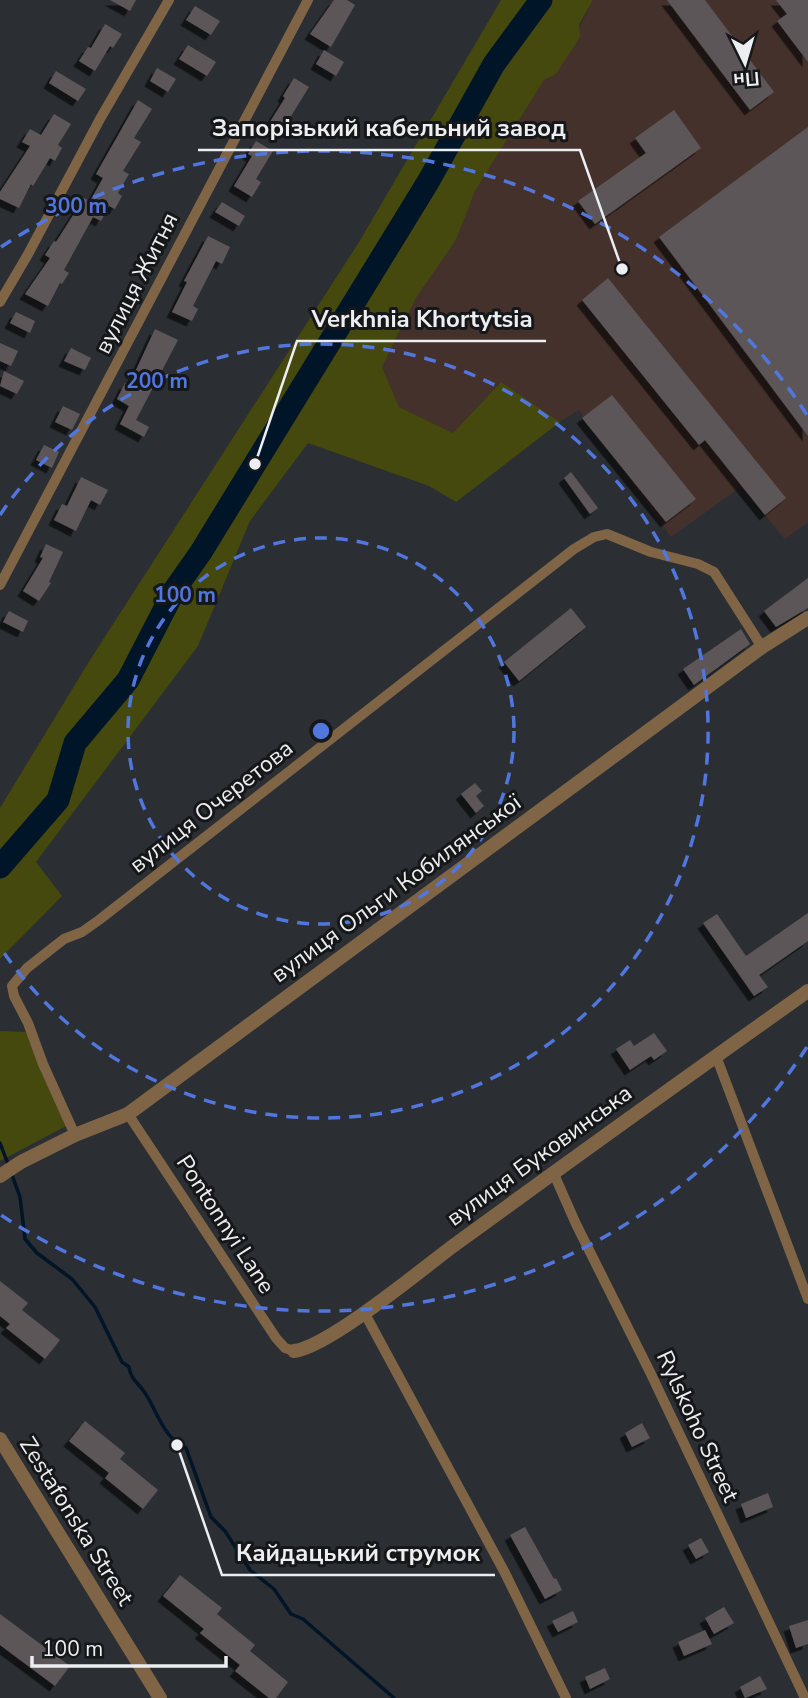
<svg xmlns="http://www.w3.org/2000/svg" width="808" height="1698" font-family="'Nunito Sans',sans-serif">
  <style>
    .industrial { fill: #45312c }
    .green { fill: #45490e }
    .lines { fill: none; stroke-linecap: round; stroke-linejoin: round }
    .stream { stroke: #001528; stroke-width: 3.5 }
    .river { stroke: #001528; stroke-width: 23 }
    .building { fill: #5c5658; filter: url(#shadow) }
    .minor { stroke: #7f6546; stroke-width: 10 }
    .tertiary { stroke: #7f6546; stroke-width: 14 }
    .ring { fill: none; stroke: #5176de; stroke-width: 3.5; stroke-dasharray: 12 9 }
    .labels { text-anchor: middle; stroke-width: 6; stroke-linejoin: round; paint-order: stroke }
    .street-label { font-size: 23px; fill: #eceef1; stroke: #151719 }
    .centre { fill: #5176de; stroke: #151719; stroke-width: 3.5 }
    .ring-label { font-size: 21px; text-anchor: middle; font-weight: bold; fill: #5176de; stroke: #151719; stroke-width: 6; stroke-linejoin: round; paint-order: stroke }
    .leader { fill: none; stroke: #eceef1; stroke-width: 2.5 }
    .callout-dot { fill: #eceef1; stroke: #151719; stroke-width: 2.5 }
    .callout-label { font-size: 24px; text-anchor: middle; font-weight: bold; fill: #eceef1; stroke: #151719; stroke-width: 6; stroke-linejoin: round; paint-order: stroke }
  </style>
  <defs>
    <filter id="shadow"><feDropShadow dx="-5.5" dy="5.5" stdDeviation="0" flood-color="#0009"/></filter>
  </defs>
  <rect width="100%" height="100%" fill="#2b2f33"/>
  <path class="industrial" d="M593 0H808V522L785 539 741 487 671 537 579 410 560 422 501 382 453 433 399 407 382 367 416 298 456 240 475 191 544 80 556 74Z"/>
  <g class="green">
    <path d="M501 0H593L579 25 580 37 556 74 544 80 475 191 456 240 416 298 382 367 399 407 453 433 501 382 560 422 456 502 429 486 308 443 250 521 198 646 36 862 62 896 0 959V808L90 660 359 242Z"/>
    <path d="M0 1031 26 1032 68 1125 0 1161Z"/>
  </g>
  <g class="lines">
    <g class="stream">
      <path d="M0 1143 8 1164"/>
      <path d="M12 1175 20 1197 25 1239 37 1253 72 1279 95 1307 122 1362 129 1367C131 1379 136 1381 143 1390 157 1409 163 1439 186 1448L211 1517 225 1531 250 1570 274 1589 291 1614 303 1619 394 1698"/>
    </g>
    <path class="river" d="M0 867 58 800 75 743 128 680 175 589 201 552 428 182 494 64 541 0"/>
  </g>
  <g class="building">
    <path d="M110 0H136L130 11Z"/>
    <path d="M334 0H347L355 5 331 47 310 34Z"/>
    <path d="M667 0H705L774 92 750 110Z"/>
    <path d="M776 0H808V62L777 21 787 14Z"/>
    <path d="M195 6 220 21 211 35 186 20Z"/>
    <path d="M105 24 122 34 113 48 110 46 95 71 79 61 88 47 91 48Z"/>
    <path d="M188 45 216 62 207 76 179 59Z"/>
    <path d="M324 50 344 62 336 76 316 64Z"/>
    <path d="M157 68 176 79 168 92 150 81Z"/>
    <path d="M56 71 86 89 78 101 49 83Z"/>
    <path d="M294 78 309 87 288 121 290 122 283 134 268 125 285 98 283 96Z"/>
    <path d="M138 100 152 109 134 138 141 142 123 171 129 174 118 193 122 196 115 209 109 206 101 221 93 217 64 270 69 273 62 284 60 283 48 306 25 294 50 258 45 255 54 241 56 242 77 209 74 207 80 196 90 201 103 178 96 174Z"/>
    <path d="M674 110 701 148 595 224 578 201 646 153 635 138Z"/>
    <path d="M54 114 71 124 58 145 62 148 55 161 50 158 33 186 31 184 19 208 0 199V192L30 146 22 142 30 129 41 135Z"/>
    <path d="M808 127V436L659 237Z"/>
    <path d="M256 141 273 151 256 179 261 182 252 197 234 186 252 156 248 154Z"/>
    <path d="M222 202 245 216 239 226 215 212Z"/>
    <path d="M208 236 230 247 222 264 216 261 193 306 198 309 192 321 172 312 187 282 184 281Z"/>
    <path d="M608 278 786 498 765 515 705 440 699 445 582 300Z"/>
    <path d="M16 312 35 321 30 333 10 323Z"/>
    <path d="M155 329 178 340 136 420 149 427 144 437 120 424 129 406 117 399 125 383 129 385Z"/>
    <path d="M0 343 18 351 11 366 0 361Z"/>
    <path d="M71 348 91 358 85 370 64 361Z"/>
    <path d="M4 371 24 381 17 394 0 386Z"/>
    <path d="M612 395 696 499 666 522 582 418Z"/>
    <path d="M63 406 80 414 72 430 55 422Z"/>
    <path d="M44 445 59 452 52 468 36 460Z"/>
    <path d="M571 472 598 508 590 514 564 478Z"/>
    <path d="M81 477 108 490 100 505 91 500 76 531 54 520 62 504 67 506Z"/>
    <path d="M46 544 63 552 49 582 51 583 39 601 23 591 43 558 40 557Z"/>
    <path d="M808 578V608L776 627 764 611Z"/>
    <path d="M571 608 586 627 519 681 504 662Z"/>
    <path d="M9 611 28 621 23 632 3 622Z"/>
    <path d="M741 629 750 644 694 685 683 669Z"/>
    <path d="M475 783 482 791 476 796 484 806 476 813 461 794Z"/>
    <path d="M808 913V941L759 975 768 987 754 996 703 923 717 914 746 956Z"/>
    <path d="M654 1033 667 1051 654 1060 651 1056 630 1070 616 1049 630 1040 634 1046Z"/>
    <path d="M0 1281 28 1303 22 1310 60 1340 45 1359 6 1328 10 1324 0 1316Z"/>
    <path d="M85 1421 125 1453 120 1459 158 1490 143 1509 105 1478 109 1473 69 1441Z"/>
    <path d="M642 1423 650 1438 632 1447 625 1433Z"/>
    <path d="M768 1493 773 1507 746 1518 741 1504Z"/>
    <path d="M525 1527 554 1579 556 1578 562 1590 545 1599 510 1535Z"/>
    <path d="M701 1538 709 1552 696 1559 688 1545Z"/>
    <path d="M180 1575 222 1608 217 1614 255 1645 250 1651 288 1682 276 1698H269L235 1671 240 1665 200 1633 204 1629 163 1596Z"/>
    <path d="M724 1607 734 1623 714 1634 705 1618Z"/>
    <path d="M573 1611 578 1622 558 1632 552 1621Z"/>
    <path d="M0 1614 70 1666 55 1686 0 1645Z"/>
    <path d="M808 1620V1644L796 1648 789 1626Z"/>
    <path d="M705 1630 712 1644 684 1656 678 1642Z"/>
    <path d="M605 1668 610 1679 590 1689 585 1677Z"/>
    <path d="M760 1676 767 1689 745 1698 740 1687Z"/>
  </g>
  <g class="lines">
    <g class="minor">
      <path d="M0 302 27 256 100 119 169 0"/>
      <path d="M0 585 308 0"/>
      <path d="M716 1056 808 1299"/>
      <path d="M128 1114 276 1338 285 1348 294 1351"/>
      <path d="M75 1135 43 1064 28 1023 14 996 12 986 27 968 64 939 82 932 99 920 574 549 594 537 607 534 651 552 698 564 714 572 762 647"/>
      <path d="M553 1172 576 1224 650 1372 805 1698"/>
      <path d="M364 1312 505 1573 566 1698"/>
    </g>
    <g class="tertiary">
      <path d="M0 1176 21 1162 75 1135 128 1114 762 647 808 618"/>
      <path d="M294 1351C328 1347 421 1270 453 1246 571 1160 689 1075 808 991"/>
      <path d="M0 1439 160 1698"/>
    </g>
  </g>
  <g class="ring">
    <circle cx="321" cy="731" r="193"/>
    <path d="M0 515A387 387 0 1 1 0 947"/>
    <path d="M807 1047A580 580 0 0 1 1 1215M1 247A580 580 0 0 1 807 415"/>
  </g>
  <g class="labels">
    <g class="street-label">
      <text transform="translate(136 283) rotate(-63)" y="8">вулиця Житня</text>
      <text transform="translate(211 806) rotate(-38)" y="8">вулиця Очеретова</text>
      <text transform="translate(396 888) rotate(-36)" y="8">вулиця Ольги Кобилянської</text>
      <text transform="translate(539 1155) rotate(-36)" y="8">вулиця Буковинська</text>
      <text transform="translate(226 1224) rotate(57)" y="8">Pontonnyi Lane</text>
      <text transform="translate(698 1426) rotate(65)" y="8">Rylskoho Street</text>
      <text transform="translate(77 1521) rotate(58)" y="8">Zestafonska Street</text>
    </g>
  </g>
  <circle cx="321" cy="731" r="10" class="centre"/>
  <g class="ring-label">
    <text x="76" y="213">300 m</text>
    <text x="157" y="388">200 m</text>
    <text x="185" y="602">100 m</text>
  </g>
  <path class="leader" d="M622 269L580 150H198M255 464L297 341H546M177 1445L222 1575H495"/>
  <g class="callout-dot">
    <circle cx="622" cy="269" r="7"/>
    <circle cx="255" cy="464" r="7"/>
    <circle cx="177" cy="1445" r="7"/>
  </g>
  <g class="callout-label">
    <text x="389" y="136">Запорізький кабельний завод</text>
    <text x="422" y="327">Verkhnia Khortytsia</text>
    <text x="358" y="1561">Кайдацький струмок</text>
  </g>
  <g transform="translate(745 63) rotate(175)" stroke="#151719" stroke-width="5" paint-order="stroke">
  <path d="M0-5L12 26L0 18L-12 26Z" fill="#eceef1"/>
  <text y="-10" font-size="19" font-weight="bold" text-anchor="middle" fill="#eceef1">Пн</text>
  </g>
  <path d="M32 1656v10h194v-10" fill="none" stroke="#eceef1" stroke-width="3.5"/>
  <text x="42" y="1656" font-size="21" fill="#eceef1" stroke="#151719" stroke-width="5" paint-order="stroke">100 m</text>
</svg>
